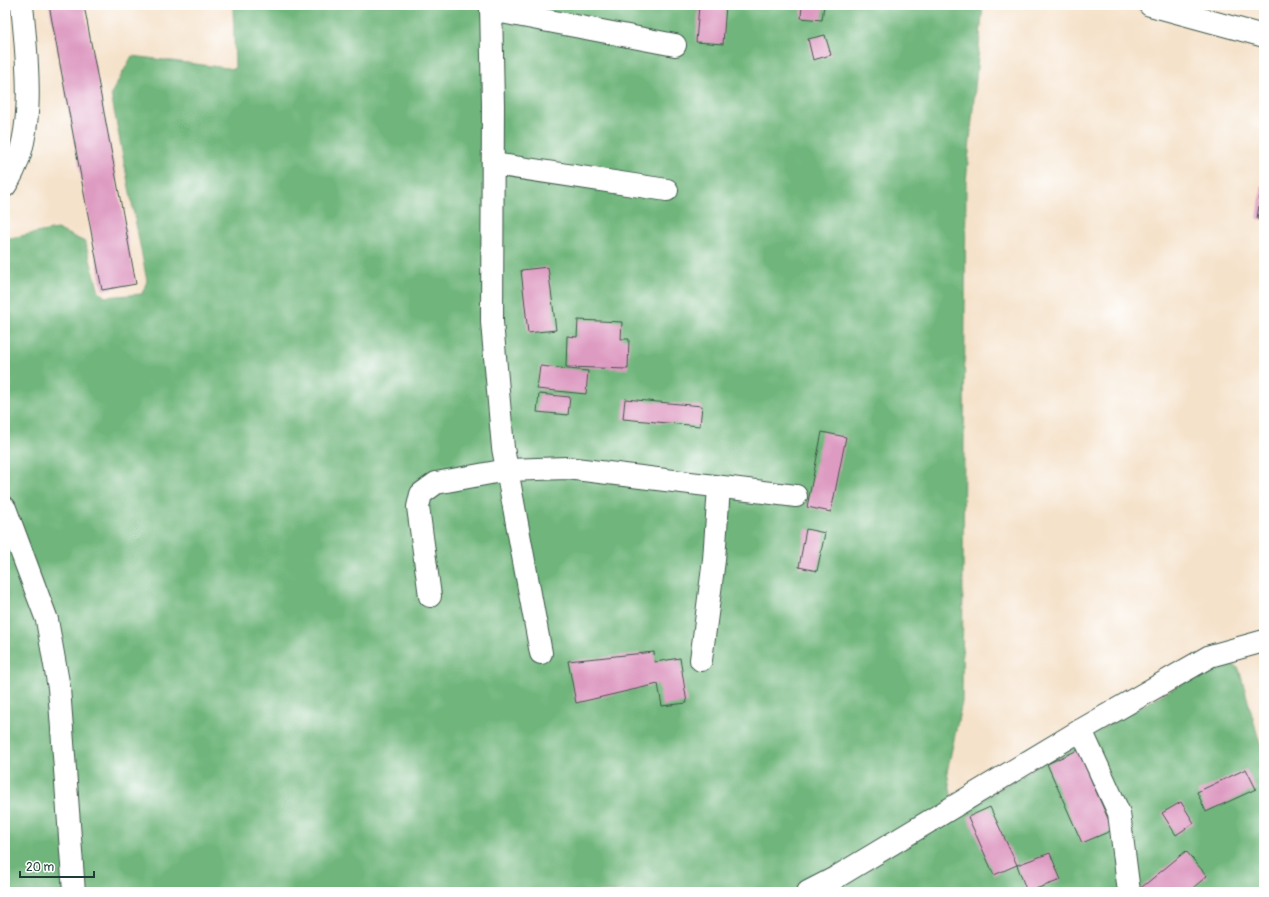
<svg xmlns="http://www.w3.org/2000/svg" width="1269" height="897" font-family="Pangolin,sans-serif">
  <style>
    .forest { fill: #70b67b; stroke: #487a58 }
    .building { fill: #de9bc2 }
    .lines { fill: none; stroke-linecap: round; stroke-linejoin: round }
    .minor-casing { stroke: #3f564a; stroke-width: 24 }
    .minor { stroke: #fff; stroke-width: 22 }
  </style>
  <rect width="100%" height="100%" fill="#fff"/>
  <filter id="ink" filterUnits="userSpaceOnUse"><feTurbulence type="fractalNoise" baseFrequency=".025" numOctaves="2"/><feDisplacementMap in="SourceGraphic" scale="8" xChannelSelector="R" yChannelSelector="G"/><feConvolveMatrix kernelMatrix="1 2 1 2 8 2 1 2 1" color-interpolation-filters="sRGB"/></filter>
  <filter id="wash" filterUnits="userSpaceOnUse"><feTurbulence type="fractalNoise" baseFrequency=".012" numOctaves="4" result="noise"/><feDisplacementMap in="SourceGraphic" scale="16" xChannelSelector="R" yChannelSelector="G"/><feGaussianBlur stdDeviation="0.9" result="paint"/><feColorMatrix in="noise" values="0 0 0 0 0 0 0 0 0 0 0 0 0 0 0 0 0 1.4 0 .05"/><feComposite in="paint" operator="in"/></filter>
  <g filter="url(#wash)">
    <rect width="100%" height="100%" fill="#f5e2ca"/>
    <path class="forest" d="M233 5H983L966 182 962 702 947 772 955 816 1063 750 1226 659 1239 669 1264 758V892H5V239L57 229 85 242 99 292 105 297 142 294 147 281 111 94 132 56 235 69Z"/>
    <g id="blocks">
      <g class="building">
        <path d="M49 5H84L136 284 102 290Z"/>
        <path d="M699 5H726L723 44 696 42Z"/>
        <path d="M802 5H824L822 20 801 18Z"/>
        <path d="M825 35 831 55 813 60 808 39Z"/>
        <path d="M1262 185H1264V220L1257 219Z"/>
        <path d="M548 267 556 330 528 333 521 270Z"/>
        <path d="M578 320 622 322 621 339H629L628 369 566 367 567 336 577 337Z"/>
        <path d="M540 366 588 371 586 394 537 389Z"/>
        <path d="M539 394 570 397 568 415 537 412Z"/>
        <path d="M625 399 702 406 700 426 623 419Z"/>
        <path d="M822 432 846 437 831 512 807 507Z"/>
        <path d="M806 529 825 533 817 571 799 567Z"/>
        <path d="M654 652 655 662 680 658 687 703 662 706 658 684 576 703 568 661Z"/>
        <path d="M1078 750 1113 830 1082 843 1047 764Z"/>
        <path d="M1246 769 1256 789 1206 812 1197 792Z"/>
        <path d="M1181 802 1194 823 1176 835 1162 813Z"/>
        <path d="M990 807 1017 865 994 875 968 817Z"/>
        <path d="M1186 851 1207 876 1188 892H1136Z"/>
        <path d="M1050 853 1061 880 1027 892 1017 865Z"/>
      </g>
    </g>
  </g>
  <g filter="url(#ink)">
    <use href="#blocks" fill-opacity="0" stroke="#3f564a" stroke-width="1"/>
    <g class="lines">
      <g class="minor-casing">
        <g id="minor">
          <path d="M491 5 493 105 492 322 503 448 541 653"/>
          <path d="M1150 5 1264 36"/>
          <path d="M491 10 675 45"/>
          <path d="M493 164 667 190"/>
          <path d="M5 186C38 139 27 59 22 5"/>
          <path d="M5 508 47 620 59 688 74 892"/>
          <path d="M430 596 418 507 421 494 436 483 507 470 567 468 796 496"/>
          <path d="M701 660 714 560 719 487"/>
          <path d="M1081 730 1119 813 1129 892"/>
          <path d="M808 892 835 878 1081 730 1210 656 1264 641"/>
        </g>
      </g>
      <use href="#minor" class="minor"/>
    </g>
  </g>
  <rect width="1269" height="897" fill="none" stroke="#fff" stroke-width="20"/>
  <path d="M20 871v6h74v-6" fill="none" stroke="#1f3d34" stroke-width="2"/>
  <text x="26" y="871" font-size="12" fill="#1f3d34" stroke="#ffffff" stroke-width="3" paint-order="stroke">20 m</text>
</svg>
